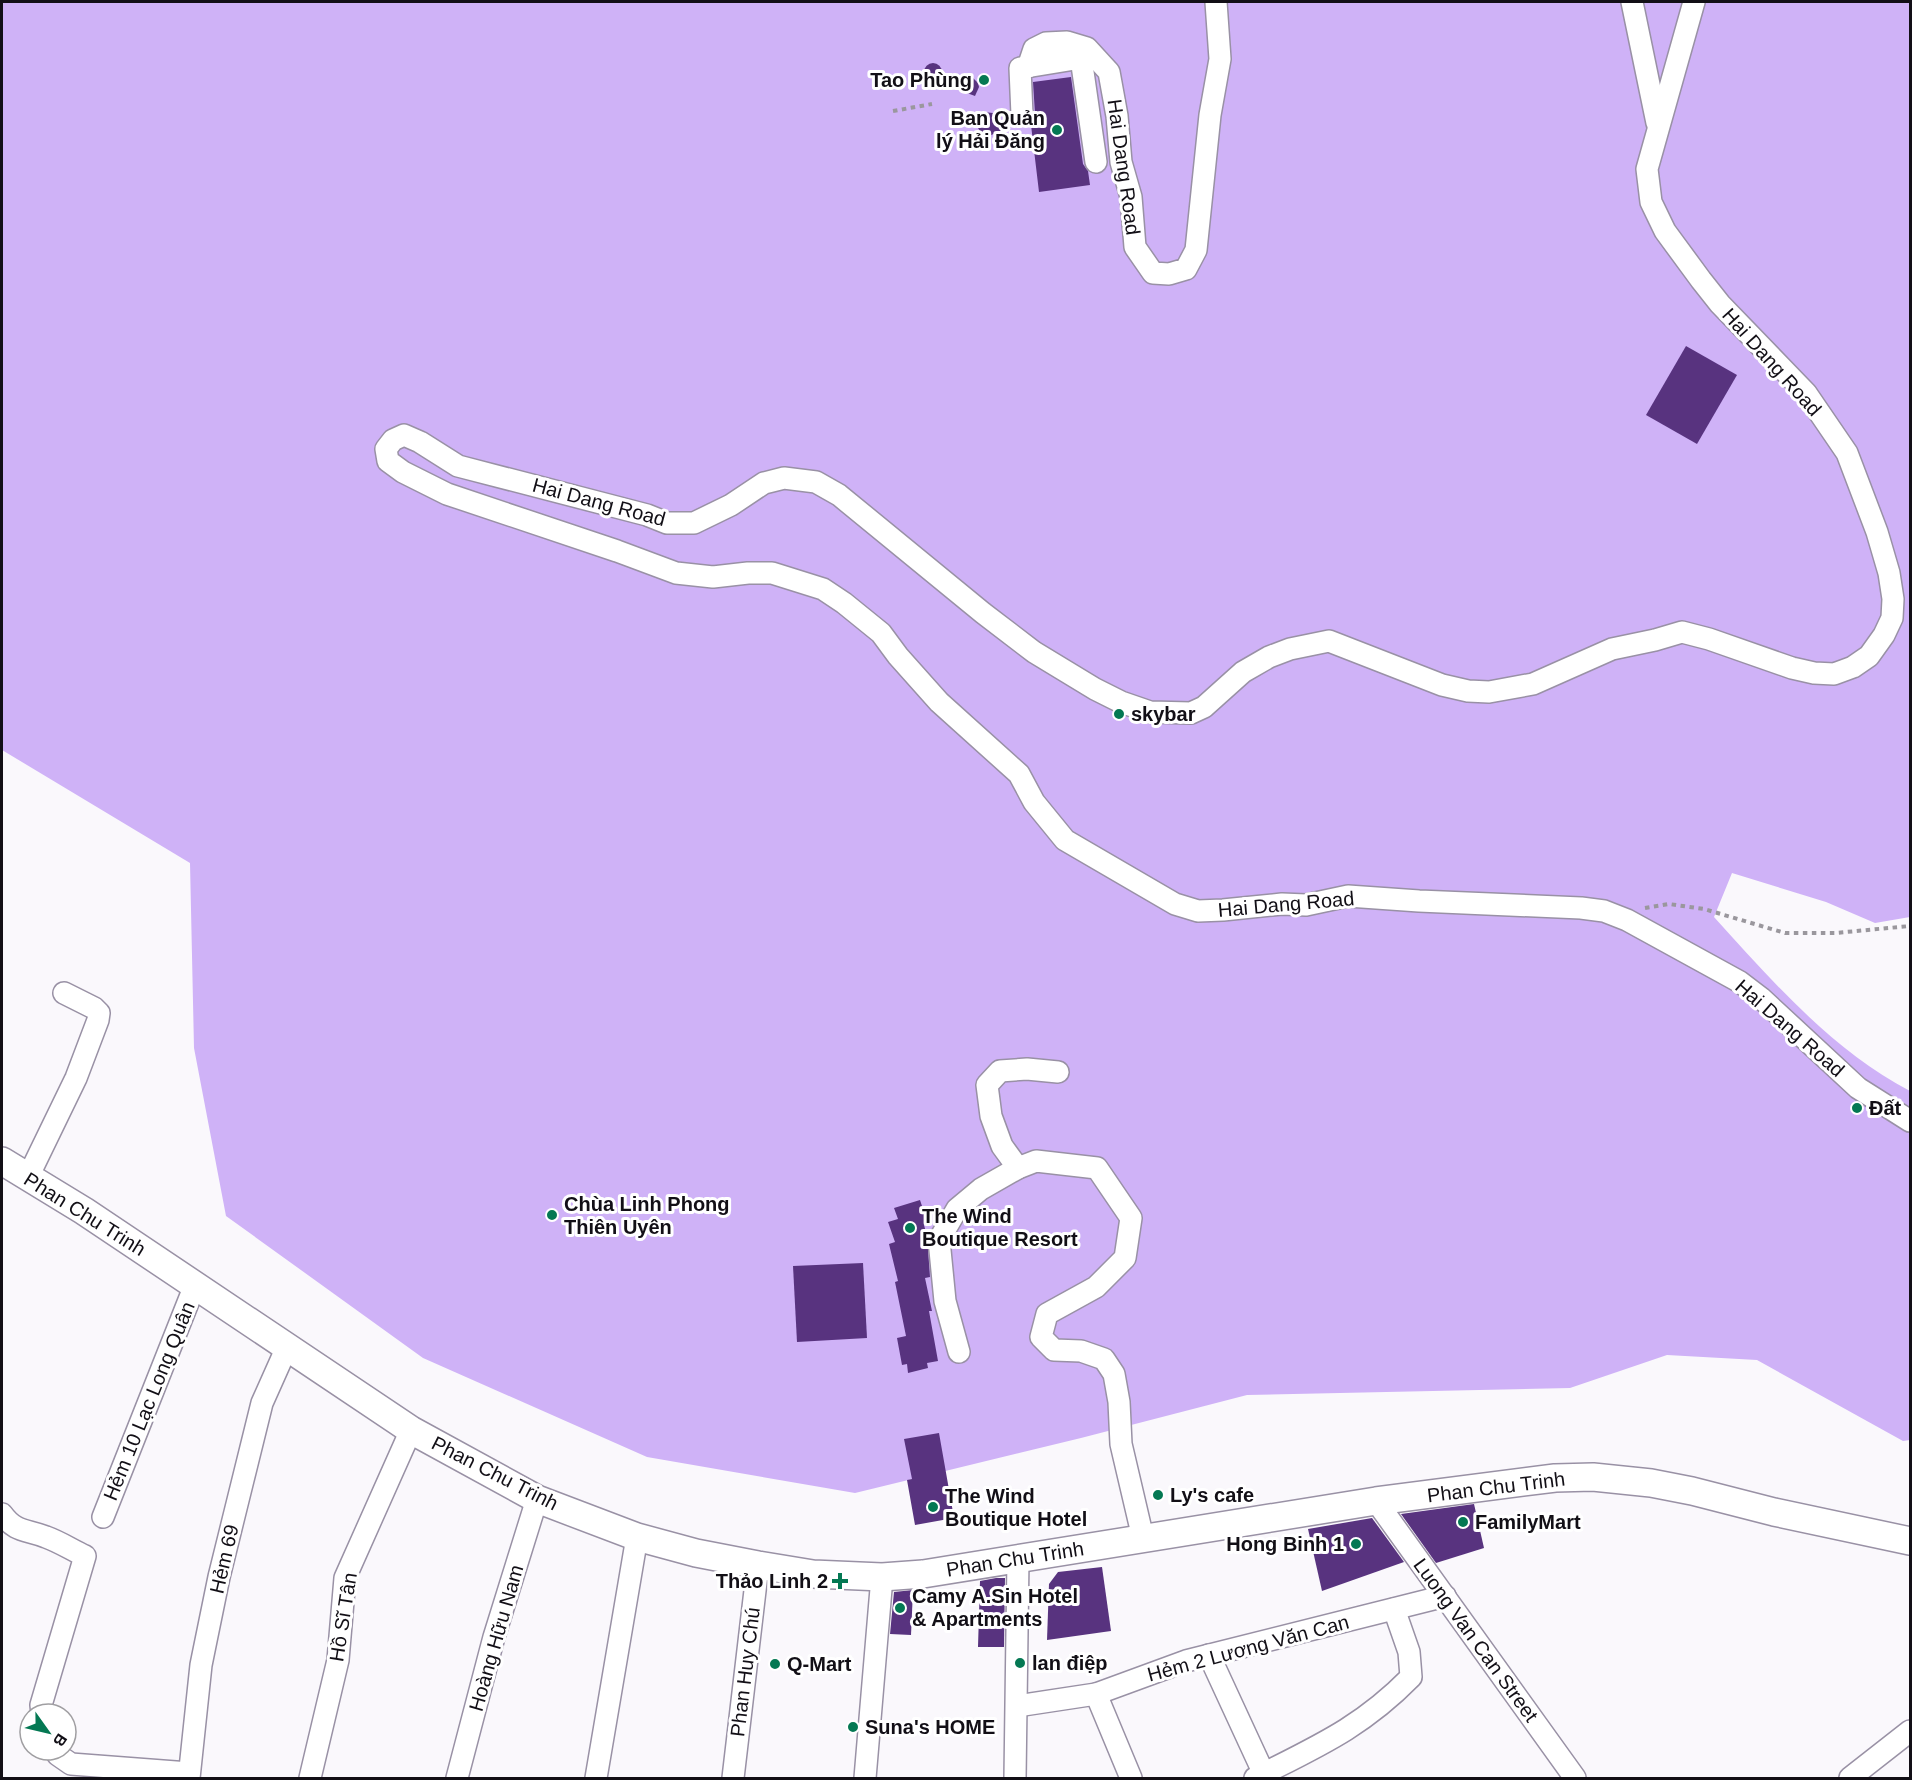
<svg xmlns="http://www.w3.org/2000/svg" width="1912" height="1780" font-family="Helvetica,sans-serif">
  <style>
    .forest { fill: #cfb2f7 }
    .building { fill: #58337f }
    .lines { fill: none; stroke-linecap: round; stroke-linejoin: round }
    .minor-casing { stroke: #9991a5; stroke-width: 24 }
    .major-casing { stroke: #9991a5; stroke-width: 30 }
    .path { stroke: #9a979d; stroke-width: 4; stroke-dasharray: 4.5 4.5; stroke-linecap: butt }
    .minor { stroke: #fff; stroke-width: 21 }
    .major { stroke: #fff; stroke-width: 27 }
    .poi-dot { fill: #047853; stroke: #fff; stroke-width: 2 }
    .labels { text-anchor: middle; stroke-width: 6; stroke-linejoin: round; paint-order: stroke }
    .poi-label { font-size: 20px; font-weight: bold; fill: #120f16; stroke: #fff; text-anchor: start }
    .street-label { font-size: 20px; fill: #120f16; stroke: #fff }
  </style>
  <rect width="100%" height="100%" fill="#faf8fc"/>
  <path class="forest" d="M2 2H1910V917L1875 923 1826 902 1732 873 1714 917C1773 982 1832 1050 1910 1091V1440L1903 1441 1757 1360 1667 1355 1570 1388 1247 1395 1081 1438 855 1493 647 1457 423 1358 226 1216 194 1048 190 863 2 750Z"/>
  <g class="building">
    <circle cx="933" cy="72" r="9"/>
    <path d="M971 76 978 83 979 87 975 96 956 89Z"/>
    <path d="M1071 77 1083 164 1088 171 1090 185 1039 192 1031 125 1035 114 1033 82Z"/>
    <path d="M983 112 993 113 1007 128 989 136 982 134 976 125 978 118Z"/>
    <path d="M1686 346 1737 375 1697 444 1646 415Z"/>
    <path d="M920 1200 928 1224 924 1225 927 1236 930 1277 925 1278 932 1311H929L938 1361 927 1363 928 1368 908 1373 907 1364 902 1365 897 1338 906 1336 895 1282 898 1281 889 1244 895 1242 888 1222 898 1219 894 1208Z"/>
    <path d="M863 1263 867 1338 797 1342 793 1266Z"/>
    <path d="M939 1433 954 1518 915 1525 907 1480 912 1479 904 1439Z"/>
    <path d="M1474 1504 1484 1548 1436 1563 1401 1514Z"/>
    <path d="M1372 1518 1404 1562 1322 1591 1308 1529Z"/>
    <path d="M1102 1567 1111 1631 1047 1640 1049 1584 1058 1572Z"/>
    <path d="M996 1578H1005L1004 1647H978L980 1581Z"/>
    <path d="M913 1590 911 1635 890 1634 894 1592Z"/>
  </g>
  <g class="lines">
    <g class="minor-casing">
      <g id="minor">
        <path d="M1632 2 1657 123"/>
        <path d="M1694 2 1647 169 1651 202 1665 231 1701 280 1720 304 1806 393 1847 453 1877 532 1889 573 1893 599 1892 618 1884 635 1869 656 1853 667 1834 674 1814 673 1792 668 1709 639 1682 632 1655 640 1612 649 1533 684 1489 692 1468 691 1442 685 1329 641 1290 649 1269 657 1243 672 1204 707 1191 713 1150 712 1121 702 1095 689 1034 652 983 613 839 495 816 482 784 478 764 483 731 505 694 523H667L647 515 458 466 420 442 404 435 393 440 386 449 388 461 403 472 447 494 617 551 676 573 713 577 748 573H772L823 589 844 603 881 633 898 656 939 702 1019 774 1034 802 1065 840 1175 904 1198 911 1223 910 1282 904 1306 905 1348 896 1419 901 1581 908 1604 911 1627 920 1740 982 1761 998 1858 1088 1910 1121"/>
        <path d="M1028 67 1034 49 1046 43 1067 42 1087 48 1109 72 1117 116 1121 162 1131 197 1135 247 1153 273 1169 274 1186 269 1196 250 1210 115 1220 59 1216 2"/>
        <path d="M1022 115 1020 68 1081 58 1096 162"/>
        <path d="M1018 1168 1002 1146 991 1116 987 1085 1000 1071 1027 1069 1058 1072"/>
        <path d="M28 1177 76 1078 98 1020 99 1013 94 1008 64 993"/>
        <path d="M959 1352 945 1301 939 1240 957 1209 981 1189 1018 1168 1036 1161 1097 1168 1131 1218 1125 1258 1096 1287 1047 1314 1041 1337 1054 1350 1081 1351 1104 1359 1114 1374 1119 1402 1121 1444 1143 1538"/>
        <path d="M1376 1501 1575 1778"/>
        <path d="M2 1514C16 1533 26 1529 46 1537 60 1542 72 1550 85 1556L41 1705 42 1714"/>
        <path d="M103 1517 195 1285"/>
        <path d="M1209 1655 1264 1774"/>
        <path d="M1096 1694 1131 1778"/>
        <path d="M1017 1706 1096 1694 1186 1661 1445 1596"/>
        <path d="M55 1750 58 1755 71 1764 189 1773"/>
        <path d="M189 1778 201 1665 219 1577 262 1403 287 1347"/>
        <path d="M310 1778 338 1660 345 1578 411 1430"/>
        <path d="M457 1778 494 1637 537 1499"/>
        <path d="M596 1778 637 1537"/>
        <path d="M733 1778 758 1565"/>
        <path d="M865 1778 882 1577"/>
        <path d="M1015 1778 1018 1558"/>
        <path d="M1255 1778C1316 1747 1361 1728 1411 1677L1409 1652 1394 1609"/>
        <path d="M1850 1778 1910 1731"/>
      </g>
    </g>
    <g class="major-casing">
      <path id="major" d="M2 1161 84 1211 411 1430 537 1499 637 1537 696 1553 758 1565 813 1574 882 1577 923 1574 1376 1501 1555 1478 1593 1477 1651 1483 1692 1491 1774 1512 1910 1541"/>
    </g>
    <g class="path">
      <path d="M941 80 948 83 951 87"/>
      <path d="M893 111 932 104"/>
      <path d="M1645 908 1669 904 1704 909 1785 933H1835L1910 926"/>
    </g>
    <use href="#minor" class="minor"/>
    <use href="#major" class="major"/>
  </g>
  <g class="poi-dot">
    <circle cx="984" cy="80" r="6"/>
    <circle cx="1057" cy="130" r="6"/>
    <circle cx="1119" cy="714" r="6"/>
    <circle cx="1857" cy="1108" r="6"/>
    <circle cx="552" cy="1215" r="6"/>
    <circle cx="910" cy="1228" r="6"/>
    <circle cx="1158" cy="1495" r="6"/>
    <circle cx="933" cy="1507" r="6"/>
    <circle cx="1463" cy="1522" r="6"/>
    <circle cx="1356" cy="1544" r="6"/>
    <path d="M837 1572h6v6h6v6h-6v6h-6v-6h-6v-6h6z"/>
    <circle cx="900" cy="1608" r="6"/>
    <circle cx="1020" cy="1663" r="6"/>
    <circle cx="775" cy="1664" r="6"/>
    <circle cx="853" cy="1727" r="6"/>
  </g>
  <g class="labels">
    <g class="poi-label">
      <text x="972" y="87" text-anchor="end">Tao Phùng</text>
      <text x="1045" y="125" text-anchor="end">Ban Quản<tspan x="1045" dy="23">lý Hải Đăng</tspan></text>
      <text x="1131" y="721">skybar</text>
      <text x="1869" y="1115">Đất</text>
      <text x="564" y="1211">Chùa Linh Phong<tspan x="564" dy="23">Thiên Uyên</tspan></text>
      <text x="922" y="1223">The Wind<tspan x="922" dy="23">Boutique Resort</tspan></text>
      <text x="1170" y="1502">Ly's cafe</text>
      <text x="945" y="1503">The Wind<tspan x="945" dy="23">Boutique Hotel</tspan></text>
      <text x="1475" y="1529">FamilyMart</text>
      <text x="1344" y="1551" text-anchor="end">Hong Binh 1</text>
      <text x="828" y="1588" text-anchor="end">Thảo Linh 2</text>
      <text x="912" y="1603">Camy A.Sin Hotel<tspan x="912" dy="23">&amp; Apartments</tspan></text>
      <text x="1032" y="1670">lan điệp</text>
      <text x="787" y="1671">Q-Mart</text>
      <text x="865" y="1734">Suna's HOME</text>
    </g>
    <g class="street-label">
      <text transform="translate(1124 167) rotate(82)" y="7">Hai Dang Road</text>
      <text transform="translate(1772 362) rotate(48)" y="7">Hai Dang Road</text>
      <text transform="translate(599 502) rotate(15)" y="7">Hai Dang Road</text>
      <text transform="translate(1286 904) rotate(-5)" y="7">Hai Dang Road</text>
      <text transform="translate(1790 1028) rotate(41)" y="7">Hai Dang Road</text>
      <text transform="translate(85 1214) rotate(32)" y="7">Phan Chu Trinh</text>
      <text transform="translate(149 1401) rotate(-68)" y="7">Hẻm 10 Lạc Long Quân</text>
      <text transform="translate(495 1473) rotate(27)" y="7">Phan Chu Trinh</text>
      <text transform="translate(1496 1487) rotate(-7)" y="7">Phan Chu Trinh</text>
      <text transform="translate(224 1559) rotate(-77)" y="7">Hẻm 69</text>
      <text transform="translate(1015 1559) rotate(-9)" y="7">Phan Chu Trinh</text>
      <text transform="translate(343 1617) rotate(-81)" y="7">Hồ Sĩ Tân</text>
      <text transform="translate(496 1638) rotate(-74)" y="7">Hoàng Hữu Nam</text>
      <text transform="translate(1476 1640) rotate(54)" y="7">Luong Van Can Street</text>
      <text transform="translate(1248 1648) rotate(-15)" y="7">Hẻm 2 Lương Văn Can</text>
      <text transform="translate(745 1672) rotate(-83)" y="7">Phan Huy Chú</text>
    </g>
  </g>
  <rect width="1912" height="1780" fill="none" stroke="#120f16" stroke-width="6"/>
  <g transform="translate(48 1732) rotate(124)"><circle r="28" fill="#ffffff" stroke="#a09fa2" stroke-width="1.5"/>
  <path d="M0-4.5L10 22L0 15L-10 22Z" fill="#047853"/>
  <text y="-9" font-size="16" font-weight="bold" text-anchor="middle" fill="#120f16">B</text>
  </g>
</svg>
